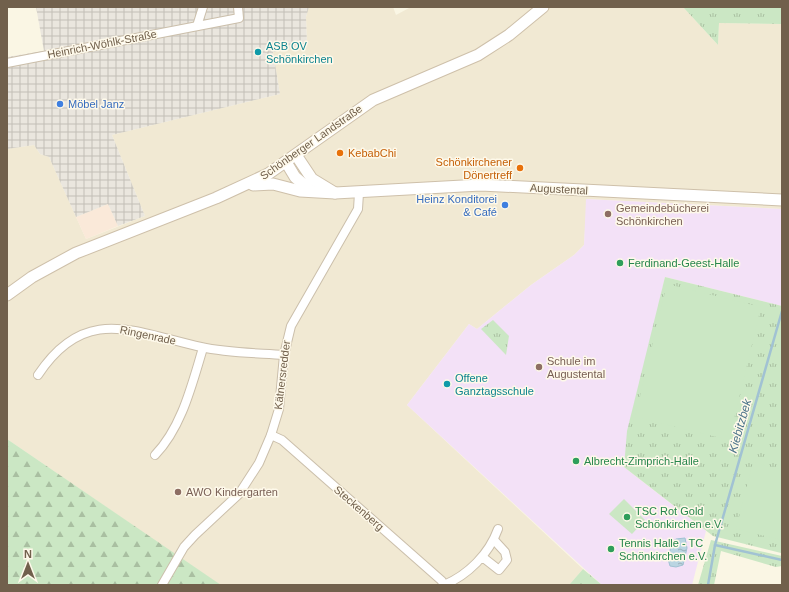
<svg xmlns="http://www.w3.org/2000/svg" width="789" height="592" font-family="Helvetica,sans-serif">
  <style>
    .residential { fill: #f1e9d3 }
    .commercial { fill: #fae9d9 }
    .industrial { fill: url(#industrial-grid) }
    .education { fill: #f3e1f7 }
    .grass { fill: url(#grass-tufts) }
    .forest { fill: url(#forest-firs) }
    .pitch { fill: #cbe7c4 }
    .water { fill: url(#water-ripples); stroke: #a1c2d3 }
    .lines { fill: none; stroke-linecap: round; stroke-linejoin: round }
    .stream { stroke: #a1c2d3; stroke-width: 2.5 }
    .street-casing { stroke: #cbbfab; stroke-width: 10 }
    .secondary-casing { stroke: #cec0aa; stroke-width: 13 }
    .street { stroke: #fff; stroke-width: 8 }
    .secondary { stroke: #fff; stroke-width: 11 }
    .culture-dot { fill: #0f9aa8; stroke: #fef9ea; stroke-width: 1.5 }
    .shop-dot { fill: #3f7fe0; stroke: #fef9ea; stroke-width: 1.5 }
    .food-dot { fill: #e8710a; stroke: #fef9ea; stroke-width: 1.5 }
    .education-dot { fill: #8d6e63; stroke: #fef9ea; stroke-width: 1.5 }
    .leisure-dot { fill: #2e9e5b; stroke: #fef9ea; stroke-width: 1.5 }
    .labels { text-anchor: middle; stroke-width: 3; stroke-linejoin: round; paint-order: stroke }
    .street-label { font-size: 11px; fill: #71604c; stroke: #fef9ea }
    .culture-label { font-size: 11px; fill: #0d838f; stroke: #fef9ea; text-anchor: start }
    .shop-label { font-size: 11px; fill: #366cbe; stroke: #fef9ea; text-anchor: start }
    .food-label { font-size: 11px; fill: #c56008; stroke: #fef9ea; text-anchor: start }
    .education-label { font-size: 11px; fill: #785e54; stroke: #fef9ea; text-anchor: start }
    .leisure-label { font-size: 11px; fill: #27864d; stroke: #fef9ea; text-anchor: start }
    .water-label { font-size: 12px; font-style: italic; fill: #4b738a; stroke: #fef9ea }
  </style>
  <defs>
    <pattern id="industrial-grid" width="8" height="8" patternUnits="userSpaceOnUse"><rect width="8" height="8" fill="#eae6de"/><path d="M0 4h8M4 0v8" fill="none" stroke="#c2beb6"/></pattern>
    <pattern id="grass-tufts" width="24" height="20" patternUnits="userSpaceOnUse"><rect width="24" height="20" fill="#cbe7c4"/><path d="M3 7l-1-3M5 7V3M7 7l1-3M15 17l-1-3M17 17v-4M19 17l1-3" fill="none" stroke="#a9bfa1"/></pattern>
    <pattern id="forest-firs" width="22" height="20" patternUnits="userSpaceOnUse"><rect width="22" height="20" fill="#cbe7c4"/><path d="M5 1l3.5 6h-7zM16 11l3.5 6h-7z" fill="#a9bfa1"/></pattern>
    <pattern id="water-ripples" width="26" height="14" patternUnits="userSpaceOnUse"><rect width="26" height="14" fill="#bad5e2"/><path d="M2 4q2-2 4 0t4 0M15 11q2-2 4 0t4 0" fill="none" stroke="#9cb0b9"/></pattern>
  </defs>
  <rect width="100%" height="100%" fill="#faf6e4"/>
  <path class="residential" d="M309 7H393L396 15 411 7H683L718 45 719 23 782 24V209L587 199 584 245 574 255 531 285 477 329 469 324 407 405 583 569 569 585H220L7 439V149L34 145 40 154 49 157 86 239 145 216 112 135 280 94 273 52 307 44 306 17Z"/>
  <path class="commercial" d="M108 204 118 226 86 239 76 217Z"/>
  <path class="industrial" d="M36 7H309L306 17 307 44 273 52 280 94 112 135 145 216 118 226 108 204 76 217 49 157 40 154 34 145 7 149V57L44 51Z"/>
  <path class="education" d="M586 199 782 209V306L665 277 624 467 706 531 692 585H602L407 405 469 324 477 329 531 285 574 255 584 245Z"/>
  <g class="grass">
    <path d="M683 7H782V24L719 23 718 45Z"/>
    <path d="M665 277 782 306 781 553 713 536 624 467 627 431Z"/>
    <path d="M493 320 509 336 506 355 481 329Z"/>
    <path d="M711 540 782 556V566L776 567 721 551 714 585H698Z"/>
    <path d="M583 569 602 585H569Z"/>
  </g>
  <path class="forest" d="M7 439 221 585H7Z"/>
  <g class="pitch">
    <path d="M667 284 761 307 729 440 635 417Z"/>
    <path d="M753 462 782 470V540L736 529Z"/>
    <path d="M624 499 645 520 632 534 609 514Z"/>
  </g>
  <path class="water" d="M685 538 687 548 683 565 676 567 670 566 668 559 672 542 676 539Z"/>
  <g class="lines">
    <g class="stream">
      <path d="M715 545 782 560"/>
      <path d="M708 585 715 545 782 311"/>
    </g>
    <g class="street-casing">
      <g id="street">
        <path d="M197 26 203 7"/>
        <path d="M7 63 239 18 238 7"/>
        <path d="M38 375C85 304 133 332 201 347 228 353 257 353 284 355"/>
        <path d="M271 435 282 440 442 581 443 585"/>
        <path d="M155 455C182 427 192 384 203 348"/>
        <path d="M481 559H485L499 570 507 560 505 552 494 540"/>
        <path d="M162 585 184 547 195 535 239 494 259 463 271 435 279 409 284 355 291 326 358 209 359 193"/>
        <path d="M444 585C468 575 489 554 498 529"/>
      </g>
    </g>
    <g class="secondary-casing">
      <g id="secondary">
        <path d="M296 155 312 179 335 193"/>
        <path d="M286 162 295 177 311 191"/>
        <path d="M253 185 273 184 300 191 335 193 481 185 782 200"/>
        <path d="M7 295 32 277 76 253 216 198 268 174 373 100 478 55 509 35 543 7"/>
      </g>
    </g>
    <use href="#street" class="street"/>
    <use href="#secondary" class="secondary"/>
  </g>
  <g class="culture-dot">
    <circle cx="258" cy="52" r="4"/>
    <circle cx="447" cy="384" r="4"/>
  </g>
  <g class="shop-dot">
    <circle cx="60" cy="104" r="4"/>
    <circle cx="505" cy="205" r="4"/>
  </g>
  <g class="food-dot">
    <circle cx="340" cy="153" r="4"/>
    <circle cx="520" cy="168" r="4"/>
  </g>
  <g class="education-dot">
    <circle cx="608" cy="214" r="4"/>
    <circle cx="539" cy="367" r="4"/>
    <circle cx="178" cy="492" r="4"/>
  </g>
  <g class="leisure-dot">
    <circle cx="620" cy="263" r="4"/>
    <circle cx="576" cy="461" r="4"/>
    <circle cx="627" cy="517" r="4"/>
    <circle cx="611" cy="549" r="4"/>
  </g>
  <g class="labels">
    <g class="street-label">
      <text transform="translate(102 44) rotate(-11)" y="4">Heinrich-Wöhlk-Straße</text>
      <text transform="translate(311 142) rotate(-35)" y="4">Schönberger Landstraße</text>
      <text transform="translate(559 189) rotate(3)" y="4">Augustental</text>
      <text transform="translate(148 335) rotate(12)" y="4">Ringenrade</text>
      <text transform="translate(282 375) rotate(-83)" y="4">Kätnersredder</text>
      <text transform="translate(359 508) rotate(41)" y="4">Steckenberg</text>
    </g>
    <g class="culture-label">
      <text x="266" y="50">ASB OV<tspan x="266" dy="13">Schönkirchen</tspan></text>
      <text x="455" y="382">Offene<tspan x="455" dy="13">Ganztagsschule</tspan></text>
    </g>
    <g class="shop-label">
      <text x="68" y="108">Möbel Janz</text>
      <text x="497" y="203" text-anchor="end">Heinz Konditorei<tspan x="497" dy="13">&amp; Café</tspan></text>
    </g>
    <g class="food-label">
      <text x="348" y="157">KebabChi</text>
      <text x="512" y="166" text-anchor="end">Schönkirchener<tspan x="512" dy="13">Dönertreff</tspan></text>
    </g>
    <g class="education-label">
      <text x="616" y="212">Gemeindebücherei<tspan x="616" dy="13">Schönkirchen</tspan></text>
      <text x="547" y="365">Schule im<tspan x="547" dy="13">Augustental</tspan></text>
      <text x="186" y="496">AWO Kindergarten</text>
    </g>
    <g class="leisure-label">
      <text x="628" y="267">Ferdinand-Geest-Halle</text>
      <text x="584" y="465">Albrecht-Zimprich-Halle</text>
      <text x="635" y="515">TSC Rot Gold<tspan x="635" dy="13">Schönkirchen e.V.</tspan></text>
      <text x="619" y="547">Tennis Halle - TC<tspan x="619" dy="13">Schönkirchen e.V.</tspan></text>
    </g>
    <g class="water-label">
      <text transform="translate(740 426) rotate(-74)" y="4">Kiebitzbek</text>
    </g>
  </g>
  <rect width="789" height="592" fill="none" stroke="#71604c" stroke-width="16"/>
  <g transform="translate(28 564)" stroke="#fef9ea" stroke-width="3" paint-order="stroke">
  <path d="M0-3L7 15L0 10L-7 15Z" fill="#71604c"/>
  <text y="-6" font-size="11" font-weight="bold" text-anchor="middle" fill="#71604c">N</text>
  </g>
</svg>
